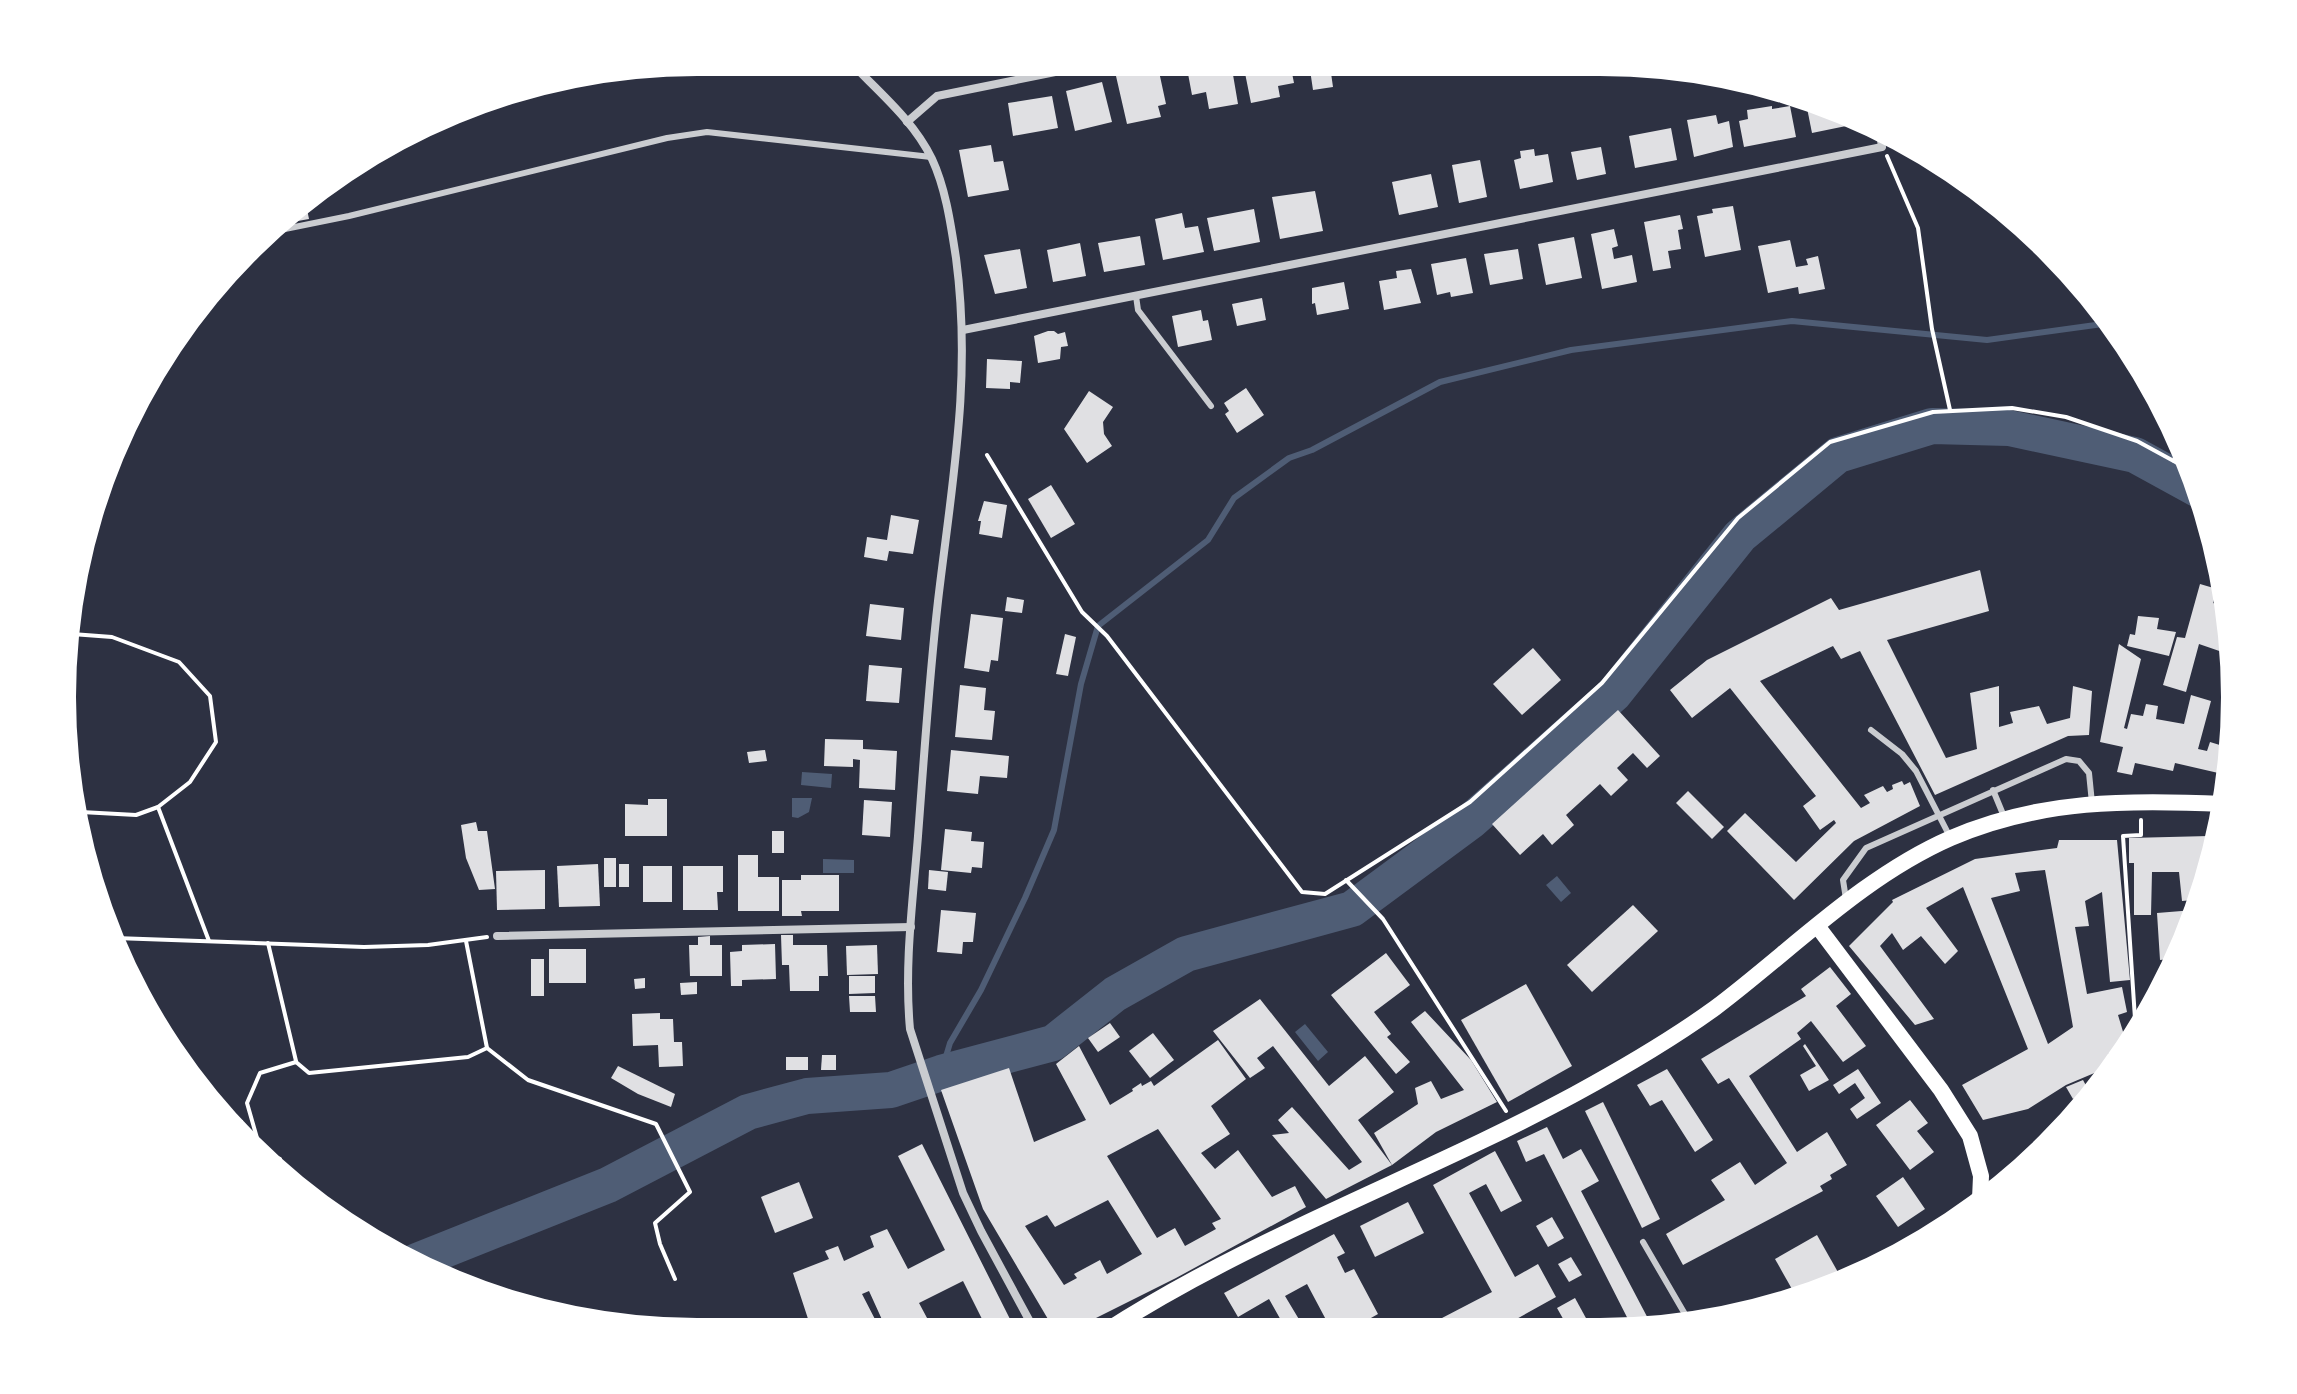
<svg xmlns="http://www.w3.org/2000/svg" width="2297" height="1394" font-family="Rubik,sans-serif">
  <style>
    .water { fill: #4f5d75 }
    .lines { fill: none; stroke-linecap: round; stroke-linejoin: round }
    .stream { stroke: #4f5d75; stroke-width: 6 }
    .river { stroke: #4f5d75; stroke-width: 36 }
    .building { fill: #e0e0e3; fill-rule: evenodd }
    .path { stroke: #fff; stroke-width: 4 }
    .service { stroke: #caccd0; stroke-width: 6 }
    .minor { stroke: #caccd0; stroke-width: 8 }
    .secondary { stroke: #fff; stroke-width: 16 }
  </style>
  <rect width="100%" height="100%" fill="#2d3142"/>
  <g class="water">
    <path d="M802 772 832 774 831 788 801 785Z"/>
    <path d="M792 798H812L809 812 798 818 792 817Z"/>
    <path d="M823 859 854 860V873H823Z"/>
    <path d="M1557 876 1571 893 1561 902 1546 885Z"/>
    <path d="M1305 1024 1328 1052 1318 1061 1295 1032Z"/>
  </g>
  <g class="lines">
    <path class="stream" d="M941 1073 950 1043 981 990 1025 898 1054 830 1081 684 1098 626 1208 540 1234 498 1289 458 1312 450 1440 382 1571 350 1792 321 1987 340 2110 323"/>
    <path class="river" d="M417 1261 608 1185 748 1112 807 1096 891 1090 941 1073 1053 1043 1115 994 1186 954 1352 909 1471 821 1614 694 1740 536 1838 455 1932 426 2009 428 2135 455 2197 489"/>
  </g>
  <g class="building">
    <path d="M1186 63H1231L1238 104 1209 109 1206 92 1192 95Z"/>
    <path d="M1243 63H1290L1294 83 1278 86 1280 97 1251 103Z"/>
    <path d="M1309 63H1350L1351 69 1331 73 1333 87 1313 90Z"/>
    <path d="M1362 63H1395L1397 71 1364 76Z"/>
    <path d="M1158 67 1166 104 1158 106 1161 117 1127 124 1116 76Z"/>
    <path d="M1102 82 1112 122 1075 131 1066 91Z"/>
    <path d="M1052 96 1058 128 1013 136 1008 103Z"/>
    <path d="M1805 98 1849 118 1851 125 1812 133Z"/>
    <path d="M1772 106V109L1790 106 1796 137 1744 147 1739 121 1748 119 1747 110Z"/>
    <path d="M1716 115 1718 124 1729 121 1733 147 1694 157 1687 120Z"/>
    <path d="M1671 128 1677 160 1635 168 1629 136Z"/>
    <path d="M991 145 994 162 1003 161 1009 190 968 197 959 150Z"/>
    <path d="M1601 147 1606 174 1577 180 1571 152Z"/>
    <path d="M1534 149 1535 156 1548 154 1553 182 1520 189 1514 160 1521 158 1520 151Z"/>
    <path d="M1480 160 1487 197 1459 203 1452 165Z"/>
    <path d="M1431 174 1438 207 1399 215 1392 182Z"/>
    <path d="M1315 191 1323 231 1280 239 1272 197Z"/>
    <path d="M305 199 309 219 281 224Z"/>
    <path d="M1733 206 1741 250 1705 257 1697 216 1713 213 1712 209Z"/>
    <path d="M1254 209 1260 242 1214 251 1207 218Z"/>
    <path d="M1182 213 1185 228 1198 226 1204 252 1163 260 1155 219Z"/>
    <path d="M1680 215 1683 229 1678 230 1681 249 1668 251 1671 268 1653 271 1644 222Z"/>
    <path d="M1614 229 1618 246 1612 248 1614 259 1632 255 1637 282 1602 289 1591 234Z"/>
    <path d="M1140 236 1145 265 1104 272 1098 243Z"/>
    <path d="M1574 237 1582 278 1546 285 1538 244Z"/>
    <path d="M1790 240 1796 267 1808 265 1806 259 1818 256 1825 289 1799 294 1798 287 1768 293 1758 246Z"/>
    <path d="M1080 243 1086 276 1053 282 1047 250Z"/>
    <path d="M1020 249 1027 288 995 294 984 255Z"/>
    <path d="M1518 249 1523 279 1490 285 1484 254Z"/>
    <path d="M1466 258 1473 293 1451 297 1450 292 1437 295 1431 264Z"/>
    <path d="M1411 269 1421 303 1384 310 1379 281 1397 278 1396 271Z"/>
    <path d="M1344 282 1349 309 1317 315 1315 303 1312 304V288Z"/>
    <path d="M1262 298 1266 320 1237 326 1232 304Z"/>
    <path d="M1201 310 1203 321 1208 320 1212 340 1178 347 1172 316Z"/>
    <path d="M1048 331H1054L1058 334 1065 332 1068 346 1061 347 1060 359 1038 363 1034 336Z"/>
    <path d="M987 359 1022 361 1020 383 1010 382V389L986 388Z"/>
    <path d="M1246 388 1264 415 1237 433 1225 414 1229 411 1224 403Z"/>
    <path d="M1089 391 1113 407 1103 422 1104 434 1112 446 1087 463 1064 429Z"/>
    <path d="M1051 485 1075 524 1051 538 1028 499Z"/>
    <path d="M984 501 1007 505 1002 538 979 534 981 521H978Z"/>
    <path d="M891 515 919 520 913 554 889 551 887 561 864 557 867 537 887 540Z"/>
    <path d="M1980 570 1989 611 1887 640 1946 758 1977 749 1970 693 1999 686V727L2013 723 2010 712 2039 706 2047 724 2070 718 2073 686 2092 691 2089 735 2068 736 1935 795 1860 651 1841 659 1833 646 1760 681 1861 808 1870 803 1864 795 1883 786 1887 792 1893 789 1892 785 1902 781 1904 785 1910 782 1920 806 1854 841 1794 900 1727 831 1745 813 1796 862 1836 823 1834 820 1820 830 1803 806 1816 796 1730 688 1692 718 1670 690 1707 660 1831 598 1839 610Z"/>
    <path d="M2200 584 2217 589 2213 603 2226 608 2231 655 2199 644 2186 692 2163 685 2177 637 2185 638Z"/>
    <path d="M1007 597 1024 600 1022 613 1005 611Z"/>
    <path d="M870 604 904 608 901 640 866 636Z"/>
    <path d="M971 614 1003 618 998 661 991 660 989 672 964 668Z"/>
    <path d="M2138 616 2159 618 2157 629 2176 632 2169 656 2127 646 2130 634 2135 635Z"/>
    <path d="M1065 634 1076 637 1068 676 1056 674Z"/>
    <path d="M2119 644 2141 659 2124 728 2127 729 2131 714 2143 716 2146 704 2158 706 2156 719 2184 724 2191 695 2211 701 2198 749 2207 751 2210 742 2223 746 2233 715 2227 775 2175 763 2173 771 2135 763 2132 775 2117 772 2123 747 2100 742Z"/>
    <path d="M1533 648 1561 680 1522 715 1493 684Z"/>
    <path d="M869 665 902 668 899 703 866 701Z"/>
    <path d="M960 685 986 688 984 710 995 711 992 740 955 737Z"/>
    <path d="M1618 710 1660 756 1647 768 1633 753 1617 768 1628 780 1611 796 1600 784 1566 815 1574 825 1552 845 1543 834 1520 855 1492 824Z"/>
    <path d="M825 739 863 740V749L897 751 895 790 859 788 860 760 853 759V767L824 766Z"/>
    <path d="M765 750 767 761 749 763 747 752Z"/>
    <path d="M951 750 1009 756 1007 778 980 776 978 794 947 791Z"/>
    <path d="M1688 791 1724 827 1712 839 1676 803Z"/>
    <path d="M648 799H667V836H625V804L648 805Z"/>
    <path d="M864 800 892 802 890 837 862 835Z"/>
    <path d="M476 822 478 831H487L495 889 479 890 466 858 461 825Z"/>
    <path d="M945 829 972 832 971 841 984 842 982 868 972 867 971 873 941 870Z"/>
    <rect x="772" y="831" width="12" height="22"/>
    <path d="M2209 836 2210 848 2215 847 2186 940 2177 958 2160 960 2157 913 2194 910 2193 900 2182 901 2179 872H2152L2151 915H2134V863H2129V838Z"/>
    <path d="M2059 840H2117L2130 980 2110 982 2102 892 2085 901 2089 926 2075 927 2087 994 2122 987 2127 1012 2118 1015 2127 1045 2108 1054 2111 1066 2066 1085 2028 1109 1983 1120 1962 1085 2028 1049 1963 887 1926 908 1958 951 1945 964 1921 936 1903 950 1892 933 1880 946 1934 1019 1915 1025 1849 946 1893 902 1892 900 1975 859 2057 848ZM2045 870 2073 1027 2048 1044 1991 898 2020 891 2015 873Z"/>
    <path d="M738 855H758V877H779V911H738Z"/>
    <rect x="604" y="858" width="12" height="29"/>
    <path d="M598 864 600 906 559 907 557 866Z"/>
    <rect x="619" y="864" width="10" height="23"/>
    <rect x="643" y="866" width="29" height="36"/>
    <path d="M683 866H723V892H717L718 910H683Z"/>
    <path d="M545 870V909L497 910 496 871Z"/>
    <path d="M929 870 948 872 946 891 928 889Z"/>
    <path d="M801 875H839V911H801L802 916H782V880H801Z"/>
    <path d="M1633 905 1658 931 1592 992 1567 965Z"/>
    <path d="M941 910 976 913 973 942H963L962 954 937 952Z"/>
    <path d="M781 935H793V945H827L828 976H819V991H790L789 965H782Z"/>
    <path d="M710 936V945H722V976H690L689 945H698V937Z"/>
    <path d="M775 944 776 979 742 980V986H731L730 952 742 951V945Z"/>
    <path d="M877 945 878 974 847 975 846 946Z"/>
    <rect x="549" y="949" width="37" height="34"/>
    <path d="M1386 953 1410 985 1374 1012 1391 1034 1387 1037 1410 1062 1396 1074 1331 995Z"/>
    <rect x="531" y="959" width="13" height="37"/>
    <path d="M1830 967 1851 994 1836 1006 1866 1046 1843 1062 1811 1021 1797 1033 1801 1039 1749 1076 1797 1152 1827 1132 1847 1165 1830 1175 1832 1179 1820 1186 1823 1191 1683 1265 1666 1234 1725 1200 1711 1180 1740 1162 1755 1185 1787 1163 1729 1078 1718 1084 1701 1059 1806 996 1801 989Z"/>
    <path d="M849 976H875V993L849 994Z"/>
    <path d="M645 978V988L635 989 634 979Z"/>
    <path d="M697 982V994L681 995 680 983Z"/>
    <path d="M1526 984 1572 1066 1508 1102 1461 1020Z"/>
    <path d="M849 996H875L876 1012H850Z"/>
    <path d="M1260 999 1329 1086 1365 1056 1394 1092 1358 1120 1392 1165 1326 1199 1272 1135 1289 1133 1278 1120 1292 1107 1349 1170 1362 1162 1273 1046 1257 1058 1265 1068 1250 1078 1213 1031Z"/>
    <path d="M2155 999 2149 1011 2145 1018 2144 1000Z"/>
    <path d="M1425 1011 1471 1060 1497 1102 1436 1132 1392 1165 1374 1133 1418 1104 1415 1088 1431 1081 1441 1099 1464 1090 1411 1022Z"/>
    <path d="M660 1013V1019H673L674 1042H682L683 1066 659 1067 658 1045 633 1046 632 1014Z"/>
    <path d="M1110 1023 1120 1037 1098 1052 1088 1038Z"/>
    <path d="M1153 1033 1174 1060 1150 1078 1129 1051Z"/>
    <path d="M1218 1040 1246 1079 1211 1106 1230 1134 1201 1153 1215 1169 1238 1150 1272 1197 1295 1186 1306 1207 1176 1278 1070 1331H1055L983 1209 941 1090 1009 1068 1034 1142 1086 1120 1056 1064 1079 1046 1110 1105 1133 1091 1132 1089 1141 1083 1142 1086 1151 1081 1154 1086ZM1158 1129 1221 1219 1212 1223 1216 1229 1185 1246 1175 1228 1157 1238 1107 1156ZM1108 1200 1142 1254 1107 1274 1100 1260 1074 1274 1077 1278 1064 1285 1025 1226 1047 1215 1055 1227Z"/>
    <path d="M1805 1044 1829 1080 1809 1091 1800 1075 1816 1066 1803 1046Z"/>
    <path d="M822 1055H836V1070H821Z"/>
    <rect x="786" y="1057" width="22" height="13"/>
    <path d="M618 1066 675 1094 671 1107 638 1094 611 1078Z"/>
    <path d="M1667 1069 1713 1140 1695 1152 1662 1100 1650 1106 1637 1085Z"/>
    <path d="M1858 1069 1881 1103 1857 1119 1850 1109 1865 1098 1855 1083 1839 1094 1833 1085Z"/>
    <path d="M2083 1080 2089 1091 2073 1099 2066 1087Z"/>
    <path d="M1910 1100 1928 1123 1917 1131 1934 1152 1910 1170 1876 1125Z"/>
    <path d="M1603 1102 1660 1219 1642 1228 1585 1111Z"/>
    <path d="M232 1120H243V1131Z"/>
    <path d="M1547 1127 1563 1159 1581 1149 1599 1181 1581 1191 1653 1328 1634 1331 1544 1154 1526 1162 1517 1141Z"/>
    <path d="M922 1144 1016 1331H988L963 1281 919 1303 934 1331H893L889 1322 884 1324 869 1291 862 1294 879 1327 871 1331H840L836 1324 825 1331H812L793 1273 829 1259 825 1251 838 1246 844 1261 874 1247 870 1236 887 1229 908 1269 945 1250 898 1156Z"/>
    <path d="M1495 1151 1522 1201 1501 1212 1486 1184 1469 1193 1515 1277 1538 1264 1556 1297 1495 1331H1449L1442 1318 1492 1292 1433 1185Z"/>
    <path d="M1903 1177 1925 1209 1898 1227 1876 1196Z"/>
    <path d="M799 1182 813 1218 775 1233 761 1197Z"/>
    <path d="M1408 1202 1424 1233 1375 1257 1360 1226Z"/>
    <path d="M1552 1217 1564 1238 1548 1247 1536 1226Z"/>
    <path d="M1334 1234 1345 1253 1337 1257 1345 1273 1354 1269 1378 1314 1348 1331H1332L1307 1284 1285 1296 1306 1331H1287L1269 1299 1238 1317 1224 1293Z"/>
    <path d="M1817 1235 1839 1274 1797 1298 1775 1259Z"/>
    <path d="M1571 1257 1582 1275 1569 1282 1558 1264Z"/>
    <path d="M1575 1298 1593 1331H1570L1557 1308Z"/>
  </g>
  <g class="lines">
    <g class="path">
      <path d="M1887 156 1918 228 1932 329 1950 410"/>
      <path d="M987 455 1082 612 1107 636 1302 892 1325 894 1470 802 1602 683 1738 518 1830 442 1933 412 2012 408 2066 417 2137 441 2192 471"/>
      <path d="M2174 461 2179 440"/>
      <path d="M72 634 112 637 179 662 210 696 216 742 190 782 158 807 136 815 81 812"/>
      <path d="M158 807 209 941"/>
      <path d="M1346 880 1383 919 1506 1111"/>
      <path d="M115 938 364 947 428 945 487 937"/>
      <path d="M268 943 296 1061"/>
      <path d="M2136 1034 2123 836 2141 835V820"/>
      <path d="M487 1048 528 1080 656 1124 690 1192 655 1223 660 1244 675 1279"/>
      <path d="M259 1145 247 1103 260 1073 296 1062 309 1073 468 1057 487 1048 466 941"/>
      <path d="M269 1155 280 1159"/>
    </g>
    <g class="service">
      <path d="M275 231 349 216 667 138 707 132 931 157"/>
      <path d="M1136 296 1138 310 1211 406"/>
      <path d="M1871 730 1902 754 1916 771 1949 835"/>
      <path d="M1993 790 2005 819"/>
      <path d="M1846 899 1843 880 1866 848 2066 759 2079 761 2089 773 2092 803"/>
      <path d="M1643 1242 1689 1321"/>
    </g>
    <g class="minor">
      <path d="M850 62C878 91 914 121 932 159 946 189 951 226 956 258 972 378 952 482 938 601 929 679 924 758 918 836 913 900 904 965 910 1029L963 1193 981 1231 1035 1331"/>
      <path d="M907 122 937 96 1100 63"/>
      <path d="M963 330 1882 147 1880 133"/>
      <path d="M497 936 911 927"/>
    </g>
    <g class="secondary">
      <path d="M1818 927 1941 1090 1970 1136 1981 1176 1980 1199"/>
      <path d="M1106 1331C1253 1236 1421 1177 1575 1094 1619 1070 1675 1037 1715 1008 1792 950 1862 877 1951 838 2041 799 2129 800 2224 804"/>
    </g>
  </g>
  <path d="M0 0H2297V1394H0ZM697 76H1600A621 621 0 0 1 2221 697V697A621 621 0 0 1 1600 1318H697A621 621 0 0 1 76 697V697A621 621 0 0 1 697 76Z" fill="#fff" fill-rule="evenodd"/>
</svg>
